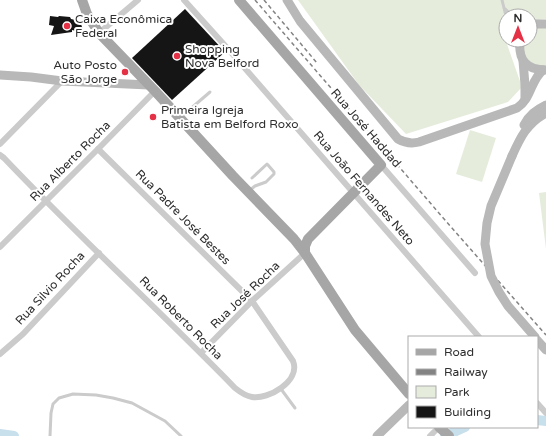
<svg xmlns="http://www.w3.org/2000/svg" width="546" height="436" font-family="'Varela Round',sans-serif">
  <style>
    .green { fill: #e5ecdc }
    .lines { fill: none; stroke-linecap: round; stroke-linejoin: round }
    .river { stroke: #c8dfec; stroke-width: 10 }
    .building { fill: #151515 }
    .lane { stroke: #cbcbcb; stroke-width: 3 }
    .street { stroke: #cbcbcb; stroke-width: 6 }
    .secondary { stroke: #b8b8b8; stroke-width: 9 }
    .primary { stroke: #a6a6a6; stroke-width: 10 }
    .rail { stroke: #838383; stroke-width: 1.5; stroke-dasharray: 4 3; stroke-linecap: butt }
    .secondary-bridge { stroke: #b8b8b8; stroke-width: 9 }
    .poi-dot { fill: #e53146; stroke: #fff; stroke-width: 1.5 }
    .labels { text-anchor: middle; stroke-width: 4; stroke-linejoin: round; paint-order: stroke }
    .poi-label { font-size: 12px; fill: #2e2e2e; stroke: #fff; text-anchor: start }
    .street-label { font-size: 12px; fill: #2e2e2e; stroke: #fff }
  </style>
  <rect width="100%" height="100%" fill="#fff"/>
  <g class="green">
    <path d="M298 0H546V19L530 21V16H506V23L500 24 522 87 508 102 406 134 359 85Z"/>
    <path d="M546 27V67L534 66 524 56V40H530V30L535 28Z"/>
    <path d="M470 130 496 138 482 182 456 174Z"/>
    <path d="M546 192V249L539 193Z"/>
  </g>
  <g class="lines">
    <g class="river">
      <path d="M537 420 546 421"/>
      <path d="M0 434 14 436"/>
      <path d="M445 436 465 427"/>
    </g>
  </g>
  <g class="building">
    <path d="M185 9 225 52 172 100 132 58Z"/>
    <path d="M50 16 58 17 59 16 70 17 71 19 80 21 84 33 72 30V32L51 35 54 26 49 25Z"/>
  </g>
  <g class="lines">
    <g class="lane">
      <path d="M502 0 506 16"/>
      <path d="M505 9 513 16"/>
      <path d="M513 40 517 47"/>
      <path d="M181 117 210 92"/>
      <path d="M250 190 255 186 266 182 274 174V172L268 165 267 164 252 178"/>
      <path d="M281 389 295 408"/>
      <path d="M50 436 51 413 53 404 59 398 73 394 96 395 113 398 132 403 165 421 181 436"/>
    </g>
    <g class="street">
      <path d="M184 0 229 50 479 337"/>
      <path d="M99 33 138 0"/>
      <path d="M0 144 62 81"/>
      <path d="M0 155 4 158C79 237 159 310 235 388 240 392 245 396 252 397 268 400 301 381 293 361L252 301 98 149"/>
      <path d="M381 165 475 273"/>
      <path d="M0 247 98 149 155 91"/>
      <path d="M201 353 252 301 305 253"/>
      <path d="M0 354 23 334 99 253"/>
      <path d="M537 403 546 413"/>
      <path d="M430 436 439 427"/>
    </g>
    <g class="secondary">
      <path d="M287 0 300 21 398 139C405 143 411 144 419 142L517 108C532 98 530 81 543 70"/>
      <path d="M530 26 535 24H546"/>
      <path d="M520 40C518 60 526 70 546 70"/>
      <path d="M523 61 525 85V99"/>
      <path d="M0 75 31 77 62 81 149 85"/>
      <path d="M524 125C529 115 536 110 546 105"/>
      <path d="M512 156C520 138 527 123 546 113"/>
      <path d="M537 340 546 350"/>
      <path d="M377 436 409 405"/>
    </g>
    <g class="primary">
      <path d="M82 0 87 14 99 33 155 91 233 176 294 239 305 253 355 330 409 394"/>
      <path d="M239 0 381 165 308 239 305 246V253"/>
      <path d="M439 427 449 436"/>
    </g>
    <g class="rail">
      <path d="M255 0 451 227 546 335"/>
      <path d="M264 0 317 63"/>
    </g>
    <path class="secondary-bridge" d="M512 156 491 206 487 223 485 244 491 276 499 292 508 306 535 337"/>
  </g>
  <g class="poi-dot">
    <circle cx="67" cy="26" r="4"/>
    <circle cx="177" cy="56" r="4"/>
    <circle cx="125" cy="72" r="4"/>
    <circle cx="153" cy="117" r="4"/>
  </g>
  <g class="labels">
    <g class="poi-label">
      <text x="75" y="23">Caixa Econômica<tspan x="75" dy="14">Federal</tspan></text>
      <text x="185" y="53">Shopping<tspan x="185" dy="14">Nova Belford</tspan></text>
      <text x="117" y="69" text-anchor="end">Auto Posto<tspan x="117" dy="14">São Jorge</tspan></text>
      <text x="161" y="114">Primeira Igreja<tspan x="161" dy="14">Batista em Belford Roxo</tspan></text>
    </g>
    <g class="street-label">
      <text transform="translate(366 128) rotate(49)" y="4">Rua José Haddad</text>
      <text transform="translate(70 161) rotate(-45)" y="4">Rua Alberto Rocha</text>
      <text transform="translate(364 188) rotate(49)" y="4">Rua João Fernandes Neto</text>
      <text transform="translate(183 217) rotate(45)" y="4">Rua Padre José Bestes</text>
      <text transform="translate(50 288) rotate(-47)" y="4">Rua Silvio Rocha</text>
      <text transform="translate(245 295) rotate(-44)" y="4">Rua José Rocha</text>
      <text transform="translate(181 318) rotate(45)" y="4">Rua Roberto Rocha</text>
    </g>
  </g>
  <rect x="408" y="336" width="130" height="92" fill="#ffffff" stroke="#ababab"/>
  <rect x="416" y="349" width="20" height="6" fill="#a6a6a6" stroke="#ababab"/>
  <text x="444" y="356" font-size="12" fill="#2e2e2e">Road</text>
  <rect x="416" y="369" width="20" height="6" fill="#838383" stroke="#ababab"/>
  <text x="444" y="376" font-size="12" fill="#2e2e2e">Railway</text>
  <rect x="416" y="386" width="20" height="12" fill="#e5ecdc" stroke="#ababab"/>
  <text x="444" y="396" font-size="12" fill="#2e2e2e">Park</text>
  <rect x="416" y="406" width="20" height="12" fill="#151515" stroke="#ababab"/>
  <text x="444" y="416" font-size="12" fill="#2e2e2e">Building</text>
  <g transform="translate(518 28)"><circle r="19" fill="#ffffff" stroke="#ababab"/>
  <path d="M0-3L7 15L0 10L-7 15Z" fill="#e53146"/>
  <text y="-6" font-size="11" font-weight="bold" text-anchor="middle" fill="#2e2e2e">N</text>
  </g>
</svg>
